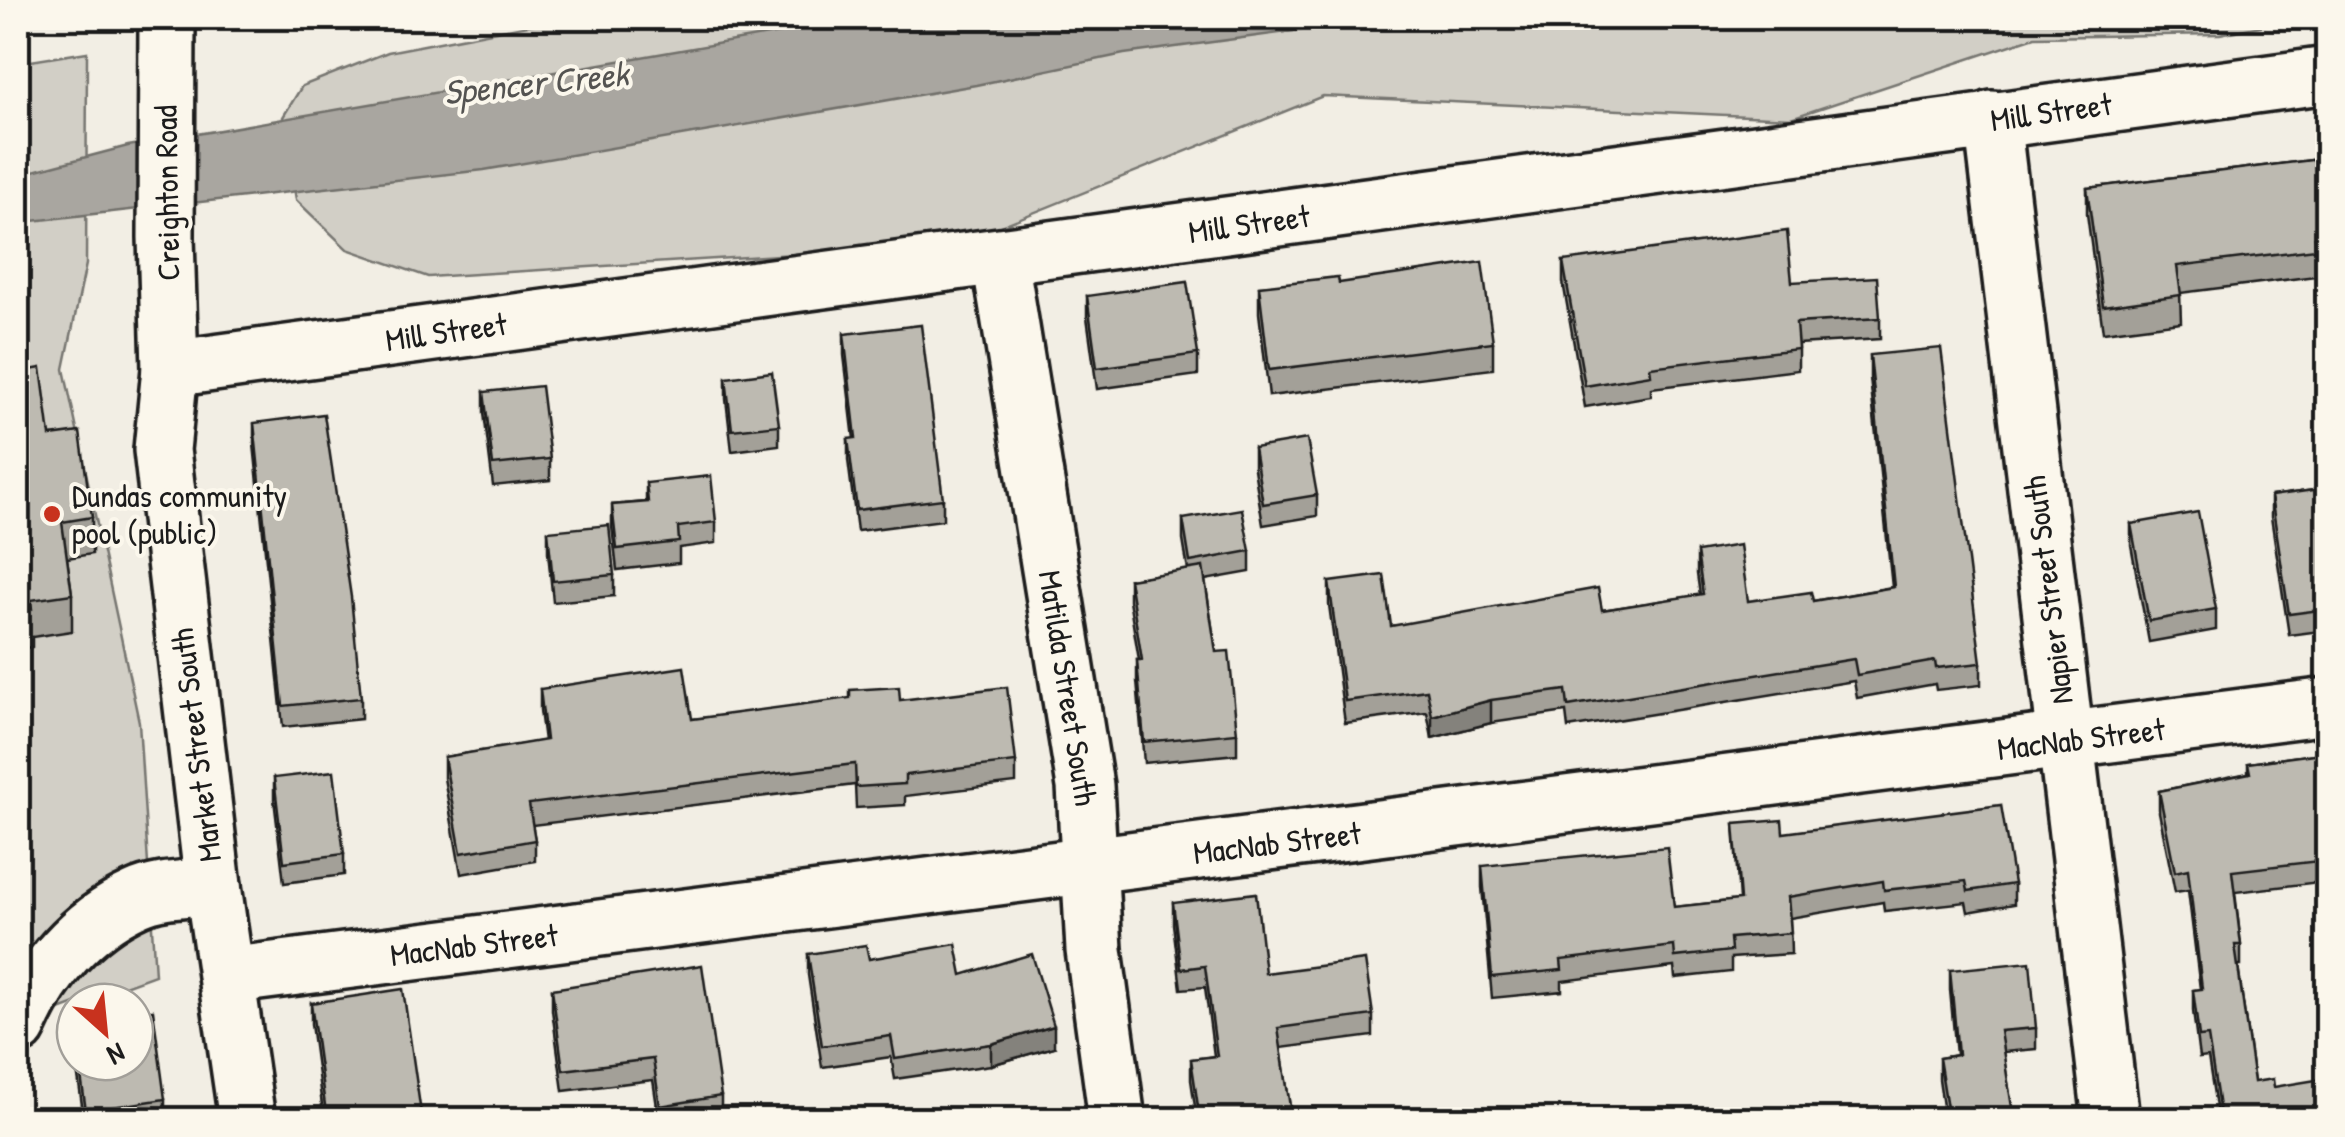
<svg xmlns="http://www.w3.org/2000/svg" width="2345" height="1137" font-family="'Patrick Hand',sans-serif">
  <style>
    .green { fill: #d2cfc6; stroke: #777671; stroke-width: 2.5 }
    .water { fill: #a9a6a0; stroke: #716f6b; stroke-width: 2.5 }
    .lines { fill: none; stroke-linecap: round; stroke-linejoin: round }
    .minor-casing { stroke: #1c1c1c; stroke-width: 62 }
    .minor { stroke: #fbf7ec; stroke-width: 55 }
    .wall { fill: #a3a098; stroke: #1c1c1c; stroke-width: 2.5 }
    .shaded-wall { fill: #84827c; stroke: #1c1c1c; stroke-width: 2.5 }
    .building { fill: #bdbab1; stroke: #1c1c1c; stroke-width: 2.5 }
    .poi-dot { fill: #c8321e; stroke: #fbf7ec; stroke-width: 4 }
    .labels { text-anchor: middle; stroke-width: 8; stroke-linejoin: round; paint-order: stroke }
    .street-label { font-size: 32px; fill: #1c1c1c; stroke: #fbf7ec }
    .poi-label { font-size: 32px; fill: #1c1c1c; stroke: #fbf7ec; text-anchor: start }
    .water-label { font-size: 35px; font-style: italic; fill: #545351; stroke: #fbf7ec }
  </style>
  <rect width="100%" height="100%" fill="#f2eee4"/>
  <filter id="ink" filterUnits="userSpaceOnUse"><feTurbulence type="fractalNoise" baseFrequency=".01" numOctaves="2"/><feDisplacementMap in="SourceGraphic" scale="20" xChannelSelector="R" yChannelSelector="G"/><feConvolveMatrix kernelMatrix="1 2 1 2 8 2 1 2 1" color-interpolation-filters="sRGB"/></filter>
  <g filter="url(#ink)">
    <g class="green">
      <path d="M564 18H2302L2220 34 2035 37 1791 118 1323 96 956 244 428 277 347 249 296 200 283 117 302 86 388 52Z"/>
      <path d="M87 52 86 264 64 369 139 722 155 975 40 1017 18 1091V63Z"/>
    </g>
    <path class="water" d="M866 18H1391L1124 54 976 85 484 170 32 221 18 227V175L128 146Z"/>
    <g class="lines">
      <g class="minor-casing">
        <g id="minor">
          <path d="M167 18 166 237 170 369 162 450 213 886 247 1120"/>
          <path d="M1992 119 2111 1120"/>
          <path d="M1000 259 1085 786 1094 950 1117 1120"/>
          <path d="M170 369 2328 75"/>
          <path d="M227 976 2328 706"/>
          <path d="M18 1026C41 972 81 924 136 899 159 888 188 889 213 886"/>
        </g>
      </g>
      <use href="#minor" class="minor"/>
    </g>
    <g class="wall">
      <path d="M2328 158V262L2316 263V276L2180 293 2181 322 2103 332 2087 214V188Z"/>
      <path d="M1563 261 1792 282 1880 318V339L1798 344V370L1651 388V396L1585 407 1563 282Z"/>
      <path d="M1339 283 1493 342V369L1269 396 1259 313V286Z"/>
      <path d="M1087 296 1198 354V375L1097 389 1087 317Z"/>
      <path d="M844 334 943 499V520L857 531 848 460V439H854L844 355Z"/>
      <path d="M1870 355 1981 663V685L1936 690 1935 684 1857 698 1854 681 1568 728 1566 712 1491 723 1432 738 1427 712 1345 723 1329 605V582L1391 626 1602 610 1700 595 1697 574V552L1748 601H1813L1892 587 1870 378Z"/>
      <path d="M18 372 92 517V554L67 558 72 594V631L32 637V647L18 649Z"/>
      <path d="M726 378 779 425V445L732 451 726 399Z"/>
      <path d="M484 392 550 459V480L493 486 484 413Z"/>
      <path d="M254 423 361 698V719L283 727 254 444Z"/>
      <path d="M1254 448 1317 495V516L1263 525 1254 469Z"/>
      <path d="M646 483 716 522V543L679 548V563L617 570 612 526V505L646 502Z"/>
      <path d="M2328 488V630L2289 635 2271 517V496Z"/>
      <path d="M1183 519 1250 551V572L1205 580 1216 652 1237 733V754L1144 763 1137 681V660H1139L1129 600V579L1188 570 1183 540Z"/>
      <path d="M2131 524 2216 609V630L2149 642 2131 545Z"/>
      <path d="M548 531 614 575V596L553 602 548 552Z"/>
      <path d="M540 689 692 719 900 700 1016 762V783L905 796V805L856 808 855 785 532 825 535 840V861L461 874 444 778V757L544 741 540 710Z"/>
      <path d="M2328 747V881L2235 892 2241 945V966H2238L2254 1082 2274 1087 2328 1120H2218L2208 1057 2199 1058 2193 1011V990L2200 989 2188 890 2175 892 2159 812V791L2248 773V763L2321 753Z"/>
      <path d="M274 778 344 854V875L284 883 274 799Z"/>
      <path d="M1734 824 1783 833 2014 884V904L1968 912 1966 902 1884 911 1883 902 1790 918 1791 954 1731 958V972L1675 978 1674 967 1562 981V991L1492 998 1482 887V866L1674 907 1739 900Z"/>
      <path d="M1173 903 1265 973 1373 1015V1036L1281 1048 1292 1120H1197L1191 1080V1059L1214 1056 1205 987 1181 989 1173 924Z"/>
      <path d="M808 954 869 959 962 975 1054 1047 991 1065 895 1079 891 1057 822 1067 808 975Z"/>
      <path d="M1950 970 2036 1028V1049L2003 1052 2014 1120H1945L1939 1079V1058L1956 1055 1950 990Z"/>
      <path d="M552 989 721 1096V1117L705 1120H659L653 1080 563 1091 552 1010Z"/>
      <path d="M311 1003 422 1120H324L311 1024Z"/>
      <path d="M73 1020H75V1057L73 1041Z"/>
      <path d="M76 1062H135L165 1099V1120H84Z"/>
    </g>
    <g class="shaded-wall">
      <path d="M1491 700V723L1432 738V716Z"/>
      <path d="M1054 1026V1047L991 1065V1044Z"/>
    </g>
    <g class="building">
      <path d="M2328 158V235L2315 237 2316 249 2177 266 2181 295 2103 306 2087 188Z"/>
      <path d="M1787 231 1792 282 1877 277 1880 318 1796 323 1798 349 1650 367 1651 375 1585 386 1563 261Z"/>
      <path d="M1482 262 1493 342 1269 370 1259 286 1338 277 1339 283Z"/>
      <path d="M1187 282 1198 354 1097 368 1087 296Z"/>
      <path d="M921 325 943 499 857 510 848 439 856 438 844 334Z"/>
      <path d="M1941 348 1981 663 1936 668 1935 661 1857 675 1854 659 1568 706 1566 690 1491 700 1432 716 1427 690 1345 701 1329 582 1384 575 1391 626 1598 588 1602 610 1703 594 1697 552 1740 545 1748 601 1811 592 1813 601 1894 587 1870 355Z"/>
      <path d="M41 368 50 436 80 432 92 517 62 522 72 594 31 600 32 609 18 612V372Z"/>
      <path d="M772 372 779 425 732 430 726 378Z"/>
      <path d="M541 386 550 459 493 465 484 392Z"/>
      <path d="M324 414 351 597 361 698 283 706 254 423Z"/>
      <path d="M1307 439 1317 495 1263 504 1254 448Z"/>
      <path d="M711 476 716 522 678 527 679 542 617 549 612 505 648 502 646 483Z"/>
      <path d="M2328 488V609L2289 614 2271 496Z"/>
      <path d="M1242 509 1250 551 1190 562 1183 519Z"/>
      <path d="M2198 512 2216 609 2149 621 2131 524Z"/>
      <path d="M609 525 614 575 553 581 548 531Z"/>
      <path d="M1203 567 1216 652 1229 651 1237 733 1144 742 1137 660H1142L1129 579Z"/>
      <path d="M684 667 692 719 850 698V690L899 687 900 700 1007 687 1016 762 905 775V784L856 787 855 764 529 804 535 840 461 853 444 757 546 740 540 689Z"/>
      <path d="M2328 747V860L2232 871 2241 945H2235L2254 1082 2273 1079 2274 1087 2328 1078V1120H2221L2208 1036 2199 1037 2193 990 2202 989 2188 869 2175 872 2159 791 2250 773 2248 763 2322 753 2321 748Z"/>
      <path d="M334 771 344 854 284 862 274 778Z"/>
      <path d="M2001 805 2014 884 1968 891 1966 881 1884 890 1883 881 1788 897 1791 933 1730 938 1731 951 1675 957 1674 946 1561 960 1562 970 1492 977 1482 866 1667 847 1674 907 1740 900 1734 824 1782 820 1783 833Z"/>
      <path d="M1256 893 1265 973 1365 960 1373 1015 1278 1028 1292 1120H1200L1191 1059 1217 1056 1205 966 1181 969 1173 903Z"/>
      <path d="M956 944 962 975 1032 954 1054 1026 991 1044 895 1059 891 1036 822 1046 808 954 866 945 869 959Z"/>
      <path d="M2030 962 2036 1028 2000 1031 2014 1120H1949L1939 1058 1958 1055 1950 970Z"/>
      <path d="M702 965 721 1096 660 1106 653 1059 563 1070 552 989Z"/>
      <path d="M403 989 422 1120H327L311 1003Z"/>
      <path d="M153 1010 165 1099 86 1111 79 1062H135V1012Z"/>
    </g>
  </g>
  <circle class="poi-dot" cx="52" cy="514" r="10"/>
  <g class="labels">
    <g class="street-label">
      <text transform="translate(2051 112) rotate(-8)" y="11">Mill Street</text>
      <text transform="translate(167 193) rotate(-91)" y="11">Creighton Road</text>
      <text transform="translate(1249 224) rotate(-8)" y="11">Mill Street</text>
      <text transform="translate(446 332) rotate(-8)" y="11">Mill Street</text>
      <text transform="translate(2048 590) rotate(-97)" y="11">Napier Street South</text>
      <text transform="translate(1068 688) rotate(81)" y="11">Matilda Street South</text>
      <text transform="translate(2081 739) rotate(-7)" y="11">MacNab Street</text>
      <text transform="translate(196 745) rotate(-97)" y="11">Market Street South</text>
      <text transform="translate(1277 843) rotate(-7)" y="11">MacNab Street</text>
      <text transform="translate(474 945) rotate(-7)" y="11">MacNab Street</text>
    </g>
    <g class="poi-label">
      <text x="72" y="507">Dundas community<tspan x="72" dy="37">pool (public)</tspan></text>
    </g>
    <g class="water-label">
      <text transform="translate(536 83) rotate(-6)" y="12">Spencer Creek</text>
    </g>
  </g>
  <rect width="2345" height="1137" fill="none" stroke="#fbf7ec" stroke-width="60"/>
  <rect x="30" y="30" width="2285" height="1077" fill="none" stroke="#1c1c1c" stroke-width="4" filter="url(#ink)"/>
  <g transform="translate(105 1032) rotate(153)"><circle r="48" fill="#fbf7ec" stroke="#a29f99" stroke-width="2.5"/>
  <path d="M0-8L18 38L0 25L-18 38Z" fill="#c8321e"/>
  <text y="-15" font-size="28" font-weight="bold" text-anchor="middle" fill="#1c1c1c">N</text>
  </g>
</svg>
